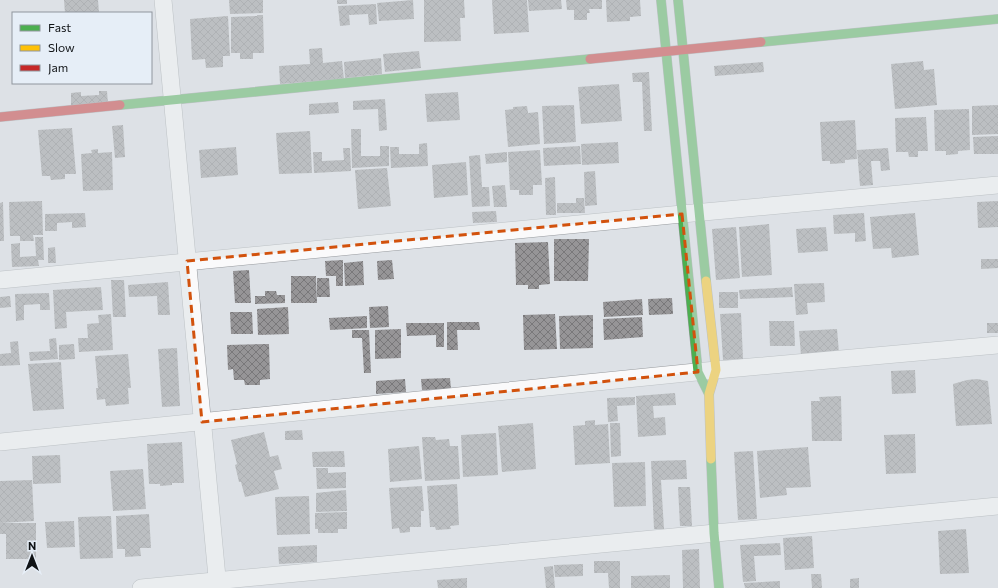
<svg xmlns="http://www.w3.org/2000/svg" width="998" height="588" font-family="Commissioner,sans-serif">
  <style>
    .building { fill: url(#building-cross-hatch) }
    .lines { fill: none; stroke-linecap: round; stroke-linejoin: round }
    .street-casing { stroke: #979a9e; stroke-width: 18 }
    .fast-casing { stroke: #979a9e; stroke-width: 10 }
    .slow-casing { stroke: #979a9e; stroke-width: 10 }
    .jam-casing { stroke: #979a9e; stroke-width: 10 }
    .street { stroke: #fafafb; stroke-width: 17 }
    .fast { stroke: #4caf50; stroke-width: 9 }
    .slow { stroke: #ffc107; stroke-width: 9 }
    .jam { stroke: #c62828; stroke-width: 9 }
    .marked { fill: none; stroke: #d2520d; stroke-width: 3; stroke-dasharray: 8 5; stroke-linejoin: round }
  </style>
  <defs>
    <pattern id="building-cross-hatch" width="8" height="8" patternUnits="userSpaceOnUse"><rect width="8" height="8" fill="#969597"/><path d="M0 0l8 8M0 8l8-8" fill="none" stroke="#79787a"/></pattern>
  </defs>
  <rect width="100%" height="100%" fill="#dde1e6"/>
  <g class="building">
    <path d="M64 0H98L99 13H65Z"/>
    <path d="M229 0H263V13L230 14Z"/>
    <rect x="337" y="0" width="10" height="4"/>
    <path d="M413 0 414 19 379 21 377 3Z"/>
    <path d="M424 0H464L465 18H460L461 41 424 42Z"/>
    <path d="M492 0H527L529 32 494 34Z"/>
    <path d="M528 0H561L562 9 529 11Z"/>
    <path d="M566 0H602V9H589L590 13H587V20H574V10H567Z"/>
    <path d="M606 0H640L641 16 630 17V21L607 22Z"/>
    <path d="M376 4 377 24 369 25 368 14 349 15 350 25 340 26 338 6Z"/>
    <path d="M257 15H263L264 53H253V59H240V53H231V17L257 16Z"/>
    <path d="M228 16 230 56H223V67L206 68 205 59 192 60 190 19Z"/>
    <path d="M322 48 323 63 342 61 344 79 280 84 279 66 310 64 309 49Z"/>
    <path d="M419 51 421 68 385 72 383 54Z"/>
    <path d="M381 58 382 74 345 78 344 62Z"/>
    <path d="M923 61 924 70 934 69 937 105 895 109 891 64Z"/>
    <path d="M763 62 764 72 715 76 714 66Z"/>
    <path d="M649 72 652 131H644L642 82H633L632 73Z"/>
    <path d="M619 84 622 121 581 124 578 87Z"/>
    <path d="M99 91H107L108 104 71 106V93L81 92V96L99 95Z"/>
    <path d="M458 92 460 120 427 122 425 94Z"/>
    <path d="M385 99 387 130 379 131 378 109 353 110V101Z"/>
    <path d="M338 102 339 113 309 115V104Z"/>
    <path d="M574 105 576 142 544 144 542 106Z"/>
    <path d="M998 105V134L972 135V106Z"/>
    <path d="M527 106 528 113 538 112 540 144 508 147 505 110 513 109V107Z"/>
    <path d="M969 109 970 150 958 151V154L946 155V151H935L934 110Z"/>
    <path d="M926 117 928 151H918V157H909L908 152H896L895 118Z"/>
    <path d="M855 120 857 159 845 160V163L830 164V161H822L820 122Z"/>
    <path d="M123 125 125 157 115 158 112 126Z"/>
    <path d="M72 128 76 174H65V179L51 180 50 176H42L38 130Z"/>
    <path d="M351 129H361V156H380V146H389V166L352 168Z"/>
    <path d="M310 131 312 173 279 174 276 133Z"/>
    <path d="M998 136V154H974L973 137Z"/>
    <path d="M618 142 619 163 582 165 581 144Z"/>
    <path d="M427 143 428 166 391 168 390 147H399V154H419V144Z"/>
    <path d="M580 146 581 164 544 166 543 148Z"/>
    <path d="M236 147 238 175 201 178 199 150Z"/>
    <path d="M343 148H350L351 171 314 173 313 152H322V161L344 160Z"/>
    <path d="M888 148 890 170 881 171 880 161H871L873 185 860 186 857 150Z"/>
    <path d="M98 149V153L112 152 113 190 83 191 81 154 92 153 91 150Z"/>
    <path d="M540 150 542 185H533V195H519V190H510L508 152Z"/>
    <path d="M507 152V162L486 164 485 154Z"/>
    <path d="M480 155 482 187H489L490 206 472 207 469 156Z"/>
    <path d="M466 162 468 195 434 198 432 165Z"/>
    <path d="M387 168 391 206 358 209 355 170Z"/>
    <path d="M595 171 597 205 585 206 584 172Z"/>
    <path d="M555 177 556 215H546L545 178Z"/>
    <path d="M505 185 507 207H494L492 186Z"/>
    <path d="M576 198H584L585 213H557V203H576Z"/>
    <path d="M42 201 43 235H33L34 241H20V236H10L9 202Z"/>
    <path d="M998 201V227L978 228 977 202Z"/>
    <path d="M3 202 4 241H0V203Z"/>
    <path d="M496 211 497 222 473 223 472 212Z"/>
    <path d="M85 213 86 227 72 228V222L57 223V231H45V214Z"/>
    <path d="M864 213 866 241 855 242V233L834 234 833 215Z"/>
    <path d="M915 213 919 255 892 258 891 248 873 249 870 217Z"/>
    <path d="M769 224 772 275 742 277 739 227Z"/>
    <path d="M736 227 740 278 716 280 712 229Z"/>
    <path d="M826 227 828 251 798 253 796 229Z"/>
    <path d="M35 237H43L44 260H38L39 266 12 267 11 244 20 243V257L36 256Z"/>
    <path d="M554 239H589L588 281H554Z"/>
    <path d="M548 242 550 284 539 285V289H528V285H516L515 243Z"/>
    <path d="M55 247 56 263H48V248Z"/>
    <path d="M981 259H998V268L981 269Z"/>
    <path d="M343 260V286H336V276H326L325 261Z"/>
    <path d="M392 260 394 279 378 280 377 261Z"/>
    <path d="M363 261 364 285 345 286 344 263Z"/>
    <path d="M249 270 251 303H235L233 271Z"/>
    <path d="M291 276H316L317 303H291Z"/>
    <path d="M317 278H329L330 297H317Z"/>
    <path d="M111 280H124L126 317H113Z"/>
    <path d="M168 282 170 315H158L157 296 129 297 128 285Z"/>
    <path d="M824 283 825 302 807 303 808 314 796 315 794 284Z"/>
    <path d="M101 287 103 310 66 312 67 328 55 329 53 290Z"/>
    <path d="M792 287 793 297 740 299 739 290Z"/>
    <path d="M265 291H276L277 295H285V303L255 304V296H265Z"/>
    <rect x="719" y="292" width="19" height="16"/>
    <path d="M49 293 50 310H40V304L24 305V320L16 321 15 294Z"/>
    <path d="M10 296 11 307 0 308V297Z"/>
    <path d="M672 298 673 314 649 315 648 299Z"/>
    <path d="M642 299 643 315 604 317 603 302Z"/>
    <path d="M388 306 389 327 370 328 369 307Z"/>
    <path d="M288 307 289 334 258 335 257 309Z"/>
    <path d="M230 312H252L253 334H231Z"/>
    <path d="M741 313 743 359 723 360 720 314Z"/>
    <path d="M111 314 113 350 79 352 78 338H88L87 324 99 323 98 315Z"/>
    <path d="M555 314 557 349 524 350 523 315Z"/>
    <path d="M593 315V348L560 349 559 316Z"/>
    <path d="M367 316V328L330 330 329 318Z"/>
    <path d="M642 317 643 337 604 340 603 319Z"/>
    <path d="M769 321H794L795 346H770Z"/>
    <path d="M447 322H479L480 330H457L458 350H447Z"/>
    <path d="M406 323H444V347H436V335L407 336Z"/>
    <rect x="987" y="323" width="11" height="10"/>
    <path d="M401 329V358L375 359V330Z"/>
    <path d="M837 329 839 353 801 355 799 331Z"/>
    <path d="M352 330H369L371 373H364L362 338H352Z"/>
    <path d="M56 338 58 359 30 361 29 352 50 351 49 339Z"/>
    <path d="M18 341 20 365 0 366V354L11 353 10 342Z"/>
    <path d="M74 344 75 359 59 360V345Z"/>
    <path d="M269 344 270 379 260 380V385H245L244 380H234L233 369 228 370 227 345Z"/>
    <path d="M177 348 180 406 162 407 158 349Z"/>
    <path d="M128 354 131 388H128L129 404 106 406 105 399 97 400 96 388H98L95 356Z"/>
    <path d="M61 362 64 409 33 411 28 364Z"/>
    <path d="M915 370 916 393 892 394 891 371Z"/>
    <path d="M450 378 451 389 422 390 421 379Z"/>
    <path d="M405 379 406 392 376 394V381Z"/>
    <path d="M977 379 988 381 992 424 956 426 953 384 967 380Z"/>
    <path d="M675 393 676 405 653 406 654 418 665 417 666 435 638 437 636 396Z"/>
    <path d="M841 396 842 441H812L811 401H820L819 397Z"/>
    <path d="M635 397V405L617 406 618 421 608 422 607 398Z"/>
    <path d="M595 420V425L608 424 610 463 575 465 573 426 585 425V421Z"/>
    <path d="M533 423 536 469 502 472 498 426Z"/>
    <path d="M610 423H620L621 456 611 457Z"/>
    <path d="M302 430 303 440H285V431Z"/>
    <path d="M264 432 270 457 278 455 282 469 274 471 279 489 245 497 241 482H239L235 465 237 464 231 440Z"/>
    <path d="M496 433 498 475 463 477 461 435Z"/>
    <path d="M915 434 916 473 886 474 884 435Z"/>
    <path d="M422 437H435L436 440 449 439 450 446H458L460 479 425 481Z"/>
    <path d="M182 442 184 483H172V485L160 486V484H149L147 444Z"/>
    <path d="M419 446 422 479 390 482 388 449Z"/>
    <path d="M808 447 811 487 786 488 787 495 760 498 757 451Z"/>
    <path d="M344 451 345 467H313L312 452Z"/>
    <path d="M753 451 757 519 738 520 734 452Z"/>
    <path d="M60 455 61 483 33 484 32 456Z"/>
    <path d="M686 460 687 479 661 480 664 529H654L651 461Z"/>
    <path d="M645 462 646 506 614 507 612 463Z"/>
    <path d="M316 468H328V473L346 472V488L317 489Z"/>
    <path d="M143 469 146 509 113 511 110 471Z"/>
    <path d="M32 480 34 521 0 523V481Z"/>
    <path d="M457 484 459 525 450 526 451 529 436 530 435 527H430L427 486Z"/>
    <path d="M422 486 424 511H421V527H410V532L400 533 399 528 392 529 389 488Z"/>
    <path d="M678 487H690L692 526H680Z"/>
    <path d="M346 490 347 511 316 512V493Z"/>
    <path d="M309 496 310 534 277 535 275 497Z"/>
    <path d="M347 512V529H338V533H318V529H315V513Z"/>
    <path d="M149 514 151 548H140L141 556 125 557V549H117L116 516Z"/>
    <path d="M111 516 113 558 80 559 78 517Z"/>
    <path d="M74 521 75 547 47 548 45 522Z"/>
    <path d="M0 523H36V559H6V534H0Z"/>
    <path d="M966 529 969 573 940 574 938 531Z"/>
    <path d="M812 536 814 568 785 570 783 538Z"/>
    <path d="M780 543 781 555 754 556 756 581 743 582 740 545Z"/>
    <path d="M317 545V562L279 564 278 547Z"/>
    <path d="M699 549 700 588H683L682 550Z"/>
    <path d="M594 561H620V588H609L608 573H594Z"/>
    <path d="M583 564V576L555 577 554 565Z"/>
    <path d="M553 566 555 588H546L544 567Z"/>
    <path d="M811 574H821L822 588H812Z"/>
    <path d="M670 575V588H631V576Z"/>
    <path d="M467 578V588H438L437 580Z"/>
    <path d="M859 578V588H850V579Z"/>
    <path d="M780 581V588H745L744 583Z"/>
  </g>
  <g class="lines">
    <g class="street-casing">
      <g id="street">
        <path d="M163 0 218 588"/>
        <path d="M0 280 682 214 998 185"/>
        <path d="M0 442 716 370 998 345"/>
        <path d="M141 588 998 506"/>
      </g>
    </g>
    <g class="fast-casing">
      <g id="fast">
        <path d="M661 0 698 372 709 394"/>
        <path d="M678 0 706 281"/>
        <path d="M761 42 998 19"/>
        <path d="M120 105 590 59"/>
        <path d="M711 459 714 533 719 588"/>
      </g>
    </g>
    <g class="slow-casing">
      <path id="slow" d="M706 281 716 370 709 394 711 459"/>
    </g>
    <g class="jam-casing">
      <g id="jam">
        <path d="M590 59 761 42"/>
        <path d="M0 117 120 105"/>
      </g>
    </g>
    <use href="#street" class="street"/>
    <use href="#fast" class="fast"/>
    <use href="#slow" class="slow"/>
    <use href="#jam" class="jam"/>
  </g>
  <path d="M0 0H998V588H0ZM682 214 698 372 202 422 187 261Z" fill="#dde1e6" fill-opacity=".55" fill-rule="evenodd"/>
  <path class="marked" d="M682 214 698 372 202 422 187 261Z"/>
  <rect x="12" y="12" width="140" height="72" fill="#e6eef7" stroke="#90969d"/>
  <rect x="20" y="25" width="20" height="6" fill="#4caf50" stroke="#90969d"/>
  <text x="48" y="32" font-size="12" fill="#101316">Fast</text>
  <rect x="20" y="45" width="20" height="6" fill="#ffc107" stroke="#90969d"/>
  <text x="48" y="52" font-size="12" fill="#101316">Slow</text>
  <rect x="20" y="65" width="20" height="6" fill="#c62828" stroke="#90969d"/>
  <text x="48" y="72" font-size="12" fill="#101316">Jam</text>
  <g transform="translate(32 556)" stroke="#e6eef7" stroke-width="3" paint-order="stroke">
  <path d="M0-3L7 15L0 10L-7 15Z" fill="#101316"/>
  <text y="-6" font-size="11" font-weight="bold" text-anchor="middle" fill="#101316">N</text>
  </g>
</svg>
